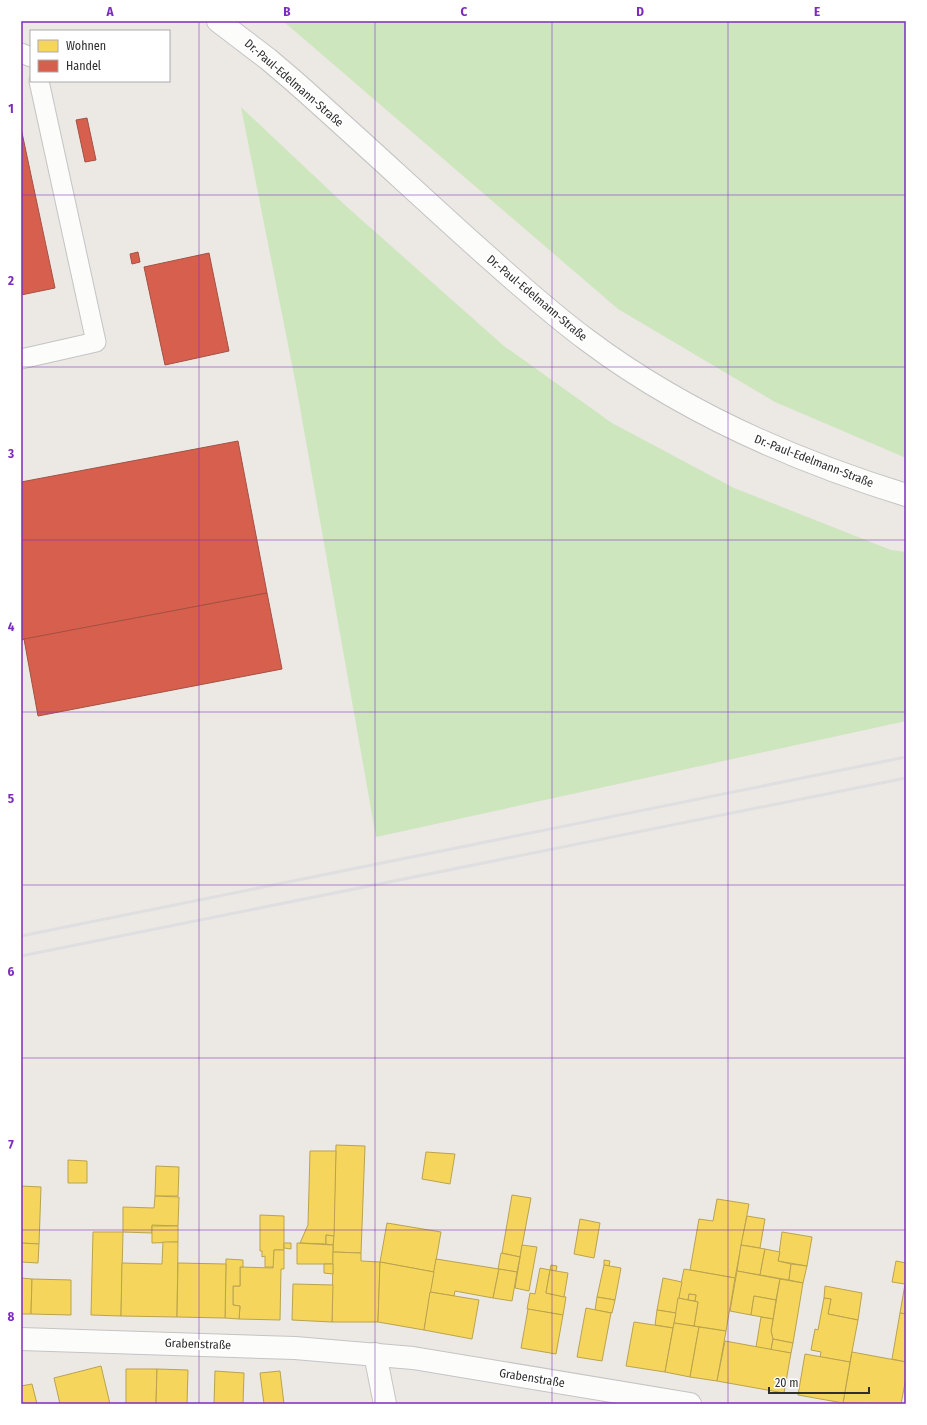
<svg xmlns="http://www.w3.org/2000/svg" width="927" height="1425" font-family="'Fira Sans Condensed',sans-serif">
  <style>
    .green { fill: #cee6be }
    .homes { fill: #f6d55c; stroke: #baa34e }
    .shops { fill: #d6604d; stroke: #a45144 }
    .lines { fill: none; stroke-linecap: round; stroke-linejoin: round }
    .service-casing { stroke: #c5c4c5; stroke-width: 21 }
    .minor-casing { stroke: #c5c4c5; stroke-width: 24 }
    .tertiary-casing { stroke: #c5c4c5; stroke-width: 24 }
    .service { stroke: #fcfcfb; stroke-width: 19 }
    .minor { stroke: #fcfcfb; stroke-width: 22 }
    .tertiary { stroke: #fcfcfb; stroke-width: 22 }
    .rail { stroke: #dfdfe1; stroke-width: 3 }
    .grid { fill: none; stroke: #7b2cbf; stroke-width: 1; stroke-opacity: 0.55 }
    .labels { text-anchor: middle; stroke-width: 4; stroke-linejoin: round; paint-order: stroke }
    .street-label { font-size: 12px; fill: #2e2e2e; stroke: #fff }
    .neatline { fill: none; stroke: #7b2cbf; stroke-width: 1.5 }
    .grid-label { font-size: 13px; text-anchor: middle; font-weight: bold; fill: #7b2cbf }
  </style>
  <rect width="100%" height="100%" fill="#ece8e4"/>
  <g class="green">
    <path d="M283 21H906V458L775 402 618 309Z"/>
    <path d="M241 107 346 206 504 346 612 423 734 488 891 550 906 552V721L376 837 296 385Z"/>
  </g>
  <g class="homes">
    <path d="M336 1145 365 1146 361 1253 333 1252Z"/>
    <path d="M310 1151H336L334 1236 326 1235V1244L300 1243 308 1225Z"/>
    <path d="M426 1152 455 1154 450 1184 422 1179Z"/>
    <path d="M68 1160 87 1161V1183H68Z"/>
    <path d="M156 1166 179 1167 178 1196H155Z"/>
    <path d="M21 1186 41 1187 39 1244 21 1243Z"/>
    <path d="M512 1195 531 1198 520 1257 502 1253Z"/>
    <path d="M155 1196 179 1197 178 1226 152 1225V1233L123 1232V1207L154 1208Z"/>
    <path d="M717 1199 749 1204 735 1278 690 1270 699 1219 713 1221Z"/>
    <path d="M260 1215 284 1216V1250H274V1267H265V1256L262 1257V1251H260Z"/>
    <path d="M747 1216 765 1219 760 1248 741 1245Z"/>
    <path d="M580 1219 600 1223 594 1258 574 1254Z"/>
    <path d="M387 1223 441 1232 434 1272 380 1262Z"/>
    <path d="M152 1226H178V1242L152 1243Z"/>
    <path d="M93 1232H123L121 1316 91 1315Z"/>
    <path d="M782 1232 812 1237 807 1266 778 1261Z"/>
    <path d="M326 1235 334 1236 333 1245 326 1244Z"/>
    <path d="M163 1242H178L177 1317 121 1316 122 1263 162 1264Z"/>
    <path d="M21 1243 39 1244 38 1263 21 1262Z"/>
    <path d="M284 1243H291V1249L284 1248Z"/>
    <path d="M297 1243 333 1245V1264H297Z"/>
    <path d="M522 1245 537 1247 529 1291 515 1288Z"/>
    <path d="M741 1245 765 1249 760 1275 737 1271Z"/>
    <path d="M765 1249 780 1252 778 1261 791 1264 789 1280 760 1275Z"/>
    <path d="M274 1250H284V1269H281L280 1320 239 1319 240 1306 233 1305V1286H240V1267L273 1268Z"/>
    <path d="M333 1252 361 1253V1261L380 1262 378 1322H332Z"/>
    <path d="M501 1253 520 1257 517 1272 498 1269Z"/>
    <path d="M226 1259 243 1260V1267H240V1286H233V1305L240 1306 239 1319 225 1318Z"/>
    <path d="M436 1259 499 1269 493 1298 455 1291 454 1296 430 1292Z"/>
    <path d="M604 1260 610 1261 609 1266 604 1265Z"/>
    <path d="M896 1261 906 1263V1314L900 1313 905 1284 892 1282Z"/>
    <path d="M380 1262 434 1272 424 1330 378 1322Z"/>
    <path d="M178 1263 226 1264 225 1318 177 1317Z"/>
    <path d="M324 1264H333V1274L324 1273Z"/>
    <path d="M791 1264 807 1266 803 1283 789 1280Z"/>
    <path d="M551 1265 557 1266 556 1271 550 1270Z"/>
    <path d="M604 1265 621 1268 615 1300 597 1297Z"/>
    <path d="M540 1268 550 1270 546 1293 566 1297 563 1315 527 1309 530 1293 535 1294Z"/>
    <path d="M499 1269 517 1272 512 1301 493 1298Z"/>
    <path d="M684 1269 735 1278 726 1331 694 1326 698 1302 695 1301 696 1295 689 1294 688 1300 678 1298Z"/>
    <path d="M550 1270 568 1273 564 1297 546 1293Z"/>
    <path d="M737 1271 780 1279 776 1300 754 1296 751 1315 730 1311Z"/>
    <path d="M21 1278 32 1279 31 1314H21Z"/>
    <path d="M663 1278 682 1282 676 1313 657 1310Z"/>
    <path d="M32 1279 71 1280V1315L31 1314Z"/>
    <path d="M780 1279 803 1283 793 1343 773 1339 771 1331Z"/>
    <path d="M293 1284 333 1285 332 1322 292 1320Z"/>
    <path d="M825 1286 862 1293 858 1320 828 1314 831 1299 824 1298Z"/>
    <path d="M430 1292 479 1300 472 1339 424 1330Z"/>
    <path d="M689 1294 696 1295 695 1301 688 1300Z"/>
    <path d="M754 1296 776 1300 773 1319 751 1315Z"/>
    <path d="M597 1297 615 1300 612 1313 595 1310Z"/>
    <path d="M678 1298 698 1302 694 1326 674 1323Z"/>
    <path d="M824 1298 831 1299 828 1314 858 1320 850 1362 820 1357 821 1352 811 1350 815 1329 818 1330Z"/>
    <path d="M586 1308 611 1313 602 1361 577 1357Z"/>
    <path d="M528 1309 563 1315 556 1354 521 1348Z"/>
    <path d="M657 1310 676 1313 673 1328 655 1325Z"/>
    <path d="M900 1313 906 1314V1362L892 1359Z"/>
    <path d="M761 1317 773 1319 771 1331 773 1339 771 1350 756 1347Z"/>
    <path d="M634 1322 673 1328 665 1372 626 1366Z"/>
    <path d="M674 1323 699 1327 690 1377 665 1372Z"/>
    <path d="M699 1327 726 1331 717 1381 690 1377Z"/>
    <path d="M773 1339 793 1343 791 1353 771 1350Z"/>
    <path d="M725 1341 791 1353 784 1393 717 1381Z"/>
    <path d="M852 1352 906 1362V1378L901 1404 843 1403Z"/>
    <path d="M805 1354 850 1362 843 1403 798 1395Z"/>
    <path d="M101 1366 110 1404H60L54 1378Z"/>
    <path d="M126 1369H157L156 1404H126Z"/>
    <path d="M157 1369 188 1370 187 1404H156Z"/>
    <path d="M215 1371 244 1373 243 1404H214Z"/>
    <path d="M280 1371 284 1404H264L260 1373Z"/>
    <path d="M32 1384 37 1404H21V1386Z"/>
  </g>
  <g class="shops">
    <path d="M87 118 96 160 85 162 76 120Z"/>
    <path d="M21 128 55 288 21 295Z"/>
    <path d="M138 252 140 262 132 264 130 254Z"/>
    <path d="M209 253 229 351 165 365 144 267Z"/>
    <path d="M238 441 267 593 21 640V482Z"/>
    <path d="M267 593 282 669 38 716 24 639Z"/>
  </g>
  <g class="lines">
    <g class="service-casing">
      <g id="service">
        <path d="M21 53 31 57"/>
        <path d="M21 359 96 342 39 81"/>
      </g>
    </g>
    <g class="minor-casing">
      <g id="minor">
        <path d="M21 1339 295 1348 413 1358 690 1404"/>
        <path d="M375 1354 385 1404"/>
      </g>
    </g>
    <g class="tertiary-casing">
      <path id="tertiary" d="M218 21 268 59 295 82C357 137 417 193 478 248 514 280 549 312 587 340 683 412 792 460 906 495"/>
    </g>
    <use href="#service" class="service"/>
    <use href="#minor" class="minor"/>
    <use href="#tertiary" class="tertiary"/>
    <g class="rail">
      <path d="M21 936 906 757"/>
      <path d="M21 956 906 778"/>
    </g>
  </g>
  <path class="grid" d="M199 21V1404M375 21V1404M552 21V1404M728 21V1404M21 195H906M21 367H906M21 540H906M21 712H906M21 885H906M21 1058H906M21 1230H906"/>
  <g class="labels">
    <g class="street-label">
      <text transform="translate(294 83) rotate(41)" y="4">Dr.-Paul-Edelmann-Straße</text>
      <text transform="translate(537 298) rotate(40)" y="4">Dr.-Paul-Edelmann-Straße</text>
      <text transform="translate(814 461) rotate(21)" y="4">Dr.-Paul-Edelmann-Straße</text>
      <text transform="translate(198 1344) rotate(2)" y="4">Grabenstraße</text>
      <text transform="translate(532 1378) rotate(9)" y="4">Grabenstraße</text>
    </g>
  </g>
  <rect width="927" height="1425" fill="none" stroke="#ffffff" stroke-width="44"/>
  <rect x="30" y="30" width="140" height="52" fill="#ffffff" stroke="#ababab"/>
  <rect x="38" y="40" width="20" height="12" fill="#f6d55c" stroke="#ababab"/>
  <text x="66" y="50" font-size="12" fill="#2e2e2e">Wohnen</text>
  <rect x="38" y="60" width="20" height="12" fill="#d6604d" stroke="#ababab"/>
  <text x="66" y="70" font-size="12" fill="#2e2e2e">Handel</text>
  <path d="M769 1387v6h100v-6" fill="none" stroke="#2e2e2e" stroke-width="2"/>
  <text x="775" y="1387" font-size="12" fill="#2e2e2e" stroke="#ffffff" stroke-width="3" paint-order="stroke">20 m</text>
  <rect x="22" y="22" width="883" height="1381" class="neatline"/>
  <g class="grid-label">
    <text x="110" y="16">A</text>
    <text x="287" y="16">B</text>
    <text x="464" y="16">C</text>
    <text x="640" y="16">D</text>
    <text x="817" y="16">E</text>
    <text x="11" y="113">1</text>
    <text x="11" y="285">2</text>
    <text x="11" y="458">3</text>
    <text x="11" y="631">4</text>
    <text x="11" y="803">5</text>
    <text x="11" y="976">6</text>
    <text x="11" y="1149">7</text>
    <text x="11" y="1321">8</text>
  </g>
</svg>
